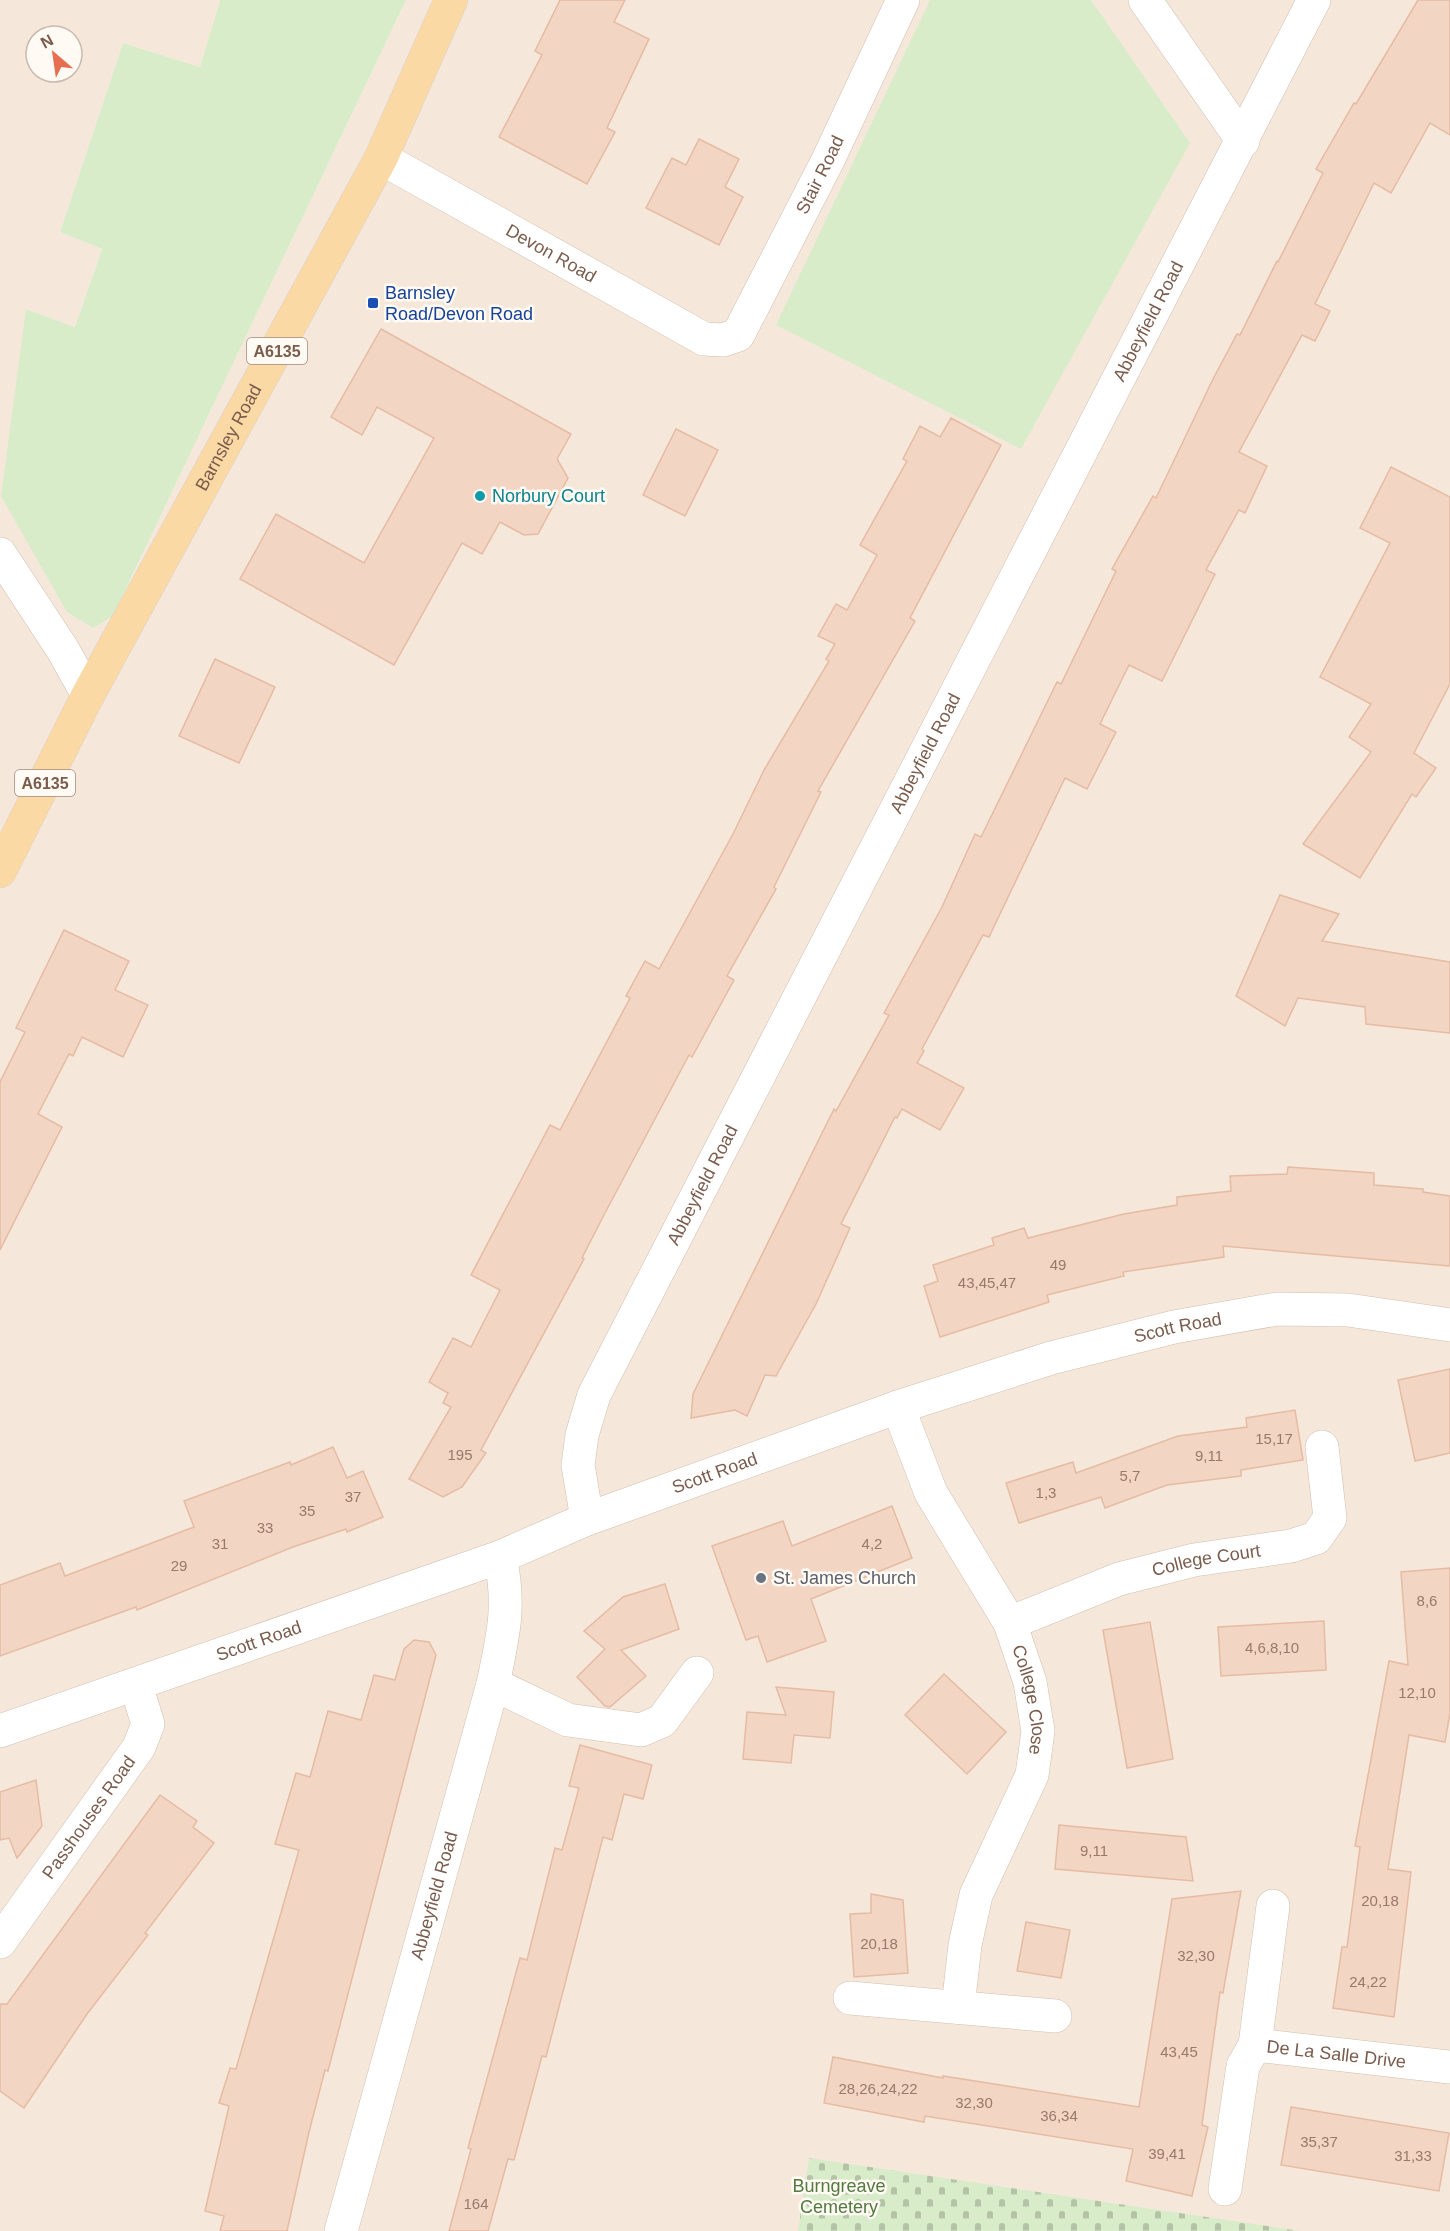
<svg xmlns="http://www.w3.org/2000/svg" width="1450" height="2231" font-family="Helvetica,sans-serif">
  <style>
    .residential { fill: #f5e8da; fill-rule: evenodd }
    .green { fill: #d8ecc9 }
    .cemetery { fill: url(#cemetery-stones) }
    .building { fill: #f3d5c3; stroke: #e6bba3; stroke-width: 1.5 }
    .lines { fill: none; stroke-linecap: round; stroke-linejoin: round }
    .minor-casing { stroke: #d1beb0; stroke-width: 34 }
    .major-casing { stroke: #dad1cd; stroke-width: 34 }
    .minor { stroke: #fff; stroke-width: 33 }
    .major { stroke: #fbd9a5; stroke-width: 33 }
    .transit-dot { fill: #1a4fb4; stroke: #fffaf3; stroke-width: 2 }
    .culture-dot { fill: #0f9aa8; stroke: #fffaf3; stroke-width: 2 }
    .worship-dot { fill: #6b7280; stroke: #fffaf3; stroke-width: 2 }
    .labels { text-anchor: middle; stroke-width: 5; stroke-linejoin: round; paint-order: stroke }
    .number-label { font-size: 15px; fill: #987a6a }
    .shield { fill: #fffaf3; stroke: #a28b7f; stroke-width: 1.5 }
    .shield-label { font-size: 16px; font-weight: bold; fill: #7a5c4d }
    .street-label { font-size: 18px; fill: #7a5c4d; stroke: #fffaf3 }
    .transit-label { font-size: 18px; fill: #164399; stroke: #fffaf3; text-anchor: start }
    .culture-label { font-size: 18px; fill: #0d838f; stroke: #fffaf3; text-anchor: start }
    .worship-label { font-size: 18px; fill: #5b616d; stroke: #fffaf3; text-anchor: start }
    .park-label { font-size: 18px; fill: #537a41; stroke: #fffaf3 }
  </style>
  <defs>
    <pattern id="cemetery-stones" width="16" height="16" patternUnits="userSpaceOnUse" patternTransform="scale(1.5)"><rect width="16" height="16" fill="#d8ecc9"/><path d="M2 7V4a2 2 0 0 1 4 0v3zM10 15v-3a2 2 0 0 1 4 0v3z" fill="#b4c2a5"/></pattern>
  </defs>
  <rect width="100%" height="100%" fill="#fdf6ec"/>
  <path class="residential" d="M0 0H220L200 67 123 43 60 232 102 249 75 327 26 309 113 616 406 0H1450V2231H0ZM36 36H72V72H36Z"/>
  <g class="green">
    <path d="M220 0H406L113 616 93 628 67 612 1 496 26 309 75 327 102 249 60 232 123 43 200 67Z"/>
    <path d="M930 0H1091L1190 143 1021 449 776 325Z"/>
  </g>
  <path class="cemetery" d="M809 2158 1300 2231H798Z"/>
  <g class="building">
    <path d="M560 0H625L614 22 649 39 607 128 615 132 587 184 499 137 542 55 535 51Z"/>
    <path d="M1418 0H1450V135L1430 123 1391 193 1374 183 1315 304 1330 311 1315 341 1302 335 1239 452 1267 466 1245 513 1239 510 1206 570 1215 574 1162 681 1129 665 1100 724 1116 732 1087 789 1065 778 989 937 983 935 922 1049 924 1051 917 1063 964 1088 940 1130 902 1109 897 1118 895 1117 841 1224 850 1228 816 1304 776 1376 765 1375 747 1416 735 1410 691 1418 693 1394 834 1109 836 1111 889 1015 884 1013 942 907 975 834 981 837 1057 682 1061 684 1116 571 1112 569 1153 496 1156 498 1213 379 1237 334 1240 335 1277 261 1278 262 1323 173 1316 169 1354 103 1356 104Z"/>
    <path d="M699 139 739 159 725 187 743 197 719 245 646 208 672 158 686 165Z"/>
    <path d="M381 329 571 434 557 459 568 478 538 534 524 535 500 522 482 554 462 543 394 665 240 579 276 514 364 563 434 438 377 407 362 435 331 417Z"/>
    <path d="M951 418 1001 445 910 618 915 621 818 791 821 792 774 887 776 889 727 976 734 980 692 1057 689 1055 605 1213 582 1258 584 1259 481 1450 486 1453 462 1487 443 1497 409 1479 451 1407 443 1403 448 1393 429 1382 453 1338 471 1347 500 1290 471 1275 550 1125 560 1130 630 998 626 996 645 961 659 969 733 834 764 770 829 661 826 659 835 644 818 636 836 604 847 610 877 555 860 545 907 461 903 459 920 426 940 437Z"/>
    <path d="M676 429 718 450 685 516 643 495Z"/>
    <path d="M1391 467 1450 497V684L1414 753 1436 768 1416 797 1412 794 1360 878 1303 844 1371 752 1349 737 1371 704 1320 677 1390 543 1360 528Z"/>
    <path d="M215 659 275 687 239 763 179 736Z"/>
    <path d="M1280 895 1339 914 1322 941 1450 962V1033L1366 1024 1365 1007 1298 998 1285 1026 1236 996Z"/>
    <path d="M64 930 129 961 115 990 148 1005 123 1057 82 1037 73 1056 69 1054 38 1114 62 1127 0 1250V1082L25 1032 16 1028Z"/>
    <path d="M1288 1167 1374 1173V1185L1423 1189V1192L1450 1196V1266L1223 1246 1224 1257 1123 1272 1124 1276 1047 1295 1049 1302 940 1337 924 1286 938 1281 933 1265 994 1245 992 1238 1024 1228 1028 1238 1124 1214 1177 1205V1197L1231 1191 1230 1176 1287 1174Z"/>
    <path d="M1450 1369V1453L1415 1461 1398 1380Z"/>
    <path d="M1295 1410 1303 1460 1241 1470V1476L1167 1485 1105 1508 1101 1497 1019 1523 1006 1483 1073 1462 1076 1473 1178 1436 1247 1427 1246 1418Z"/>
    <path d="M333 1447 347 1478 363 1471 383 1517 347 1532 346 1529 293 1547 137 1610 136 1607 0 1656V1585L60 1563 65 1576 194 1527 184 1501 290 1462 291 1465Z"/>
    <path d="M892 1506 912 1558 811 1599 826 1641 767 1662 758 1636 746 1640 712 1546 783 1521 792 1546Z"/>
    <path d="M1450 1568V1713L1445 1742 1409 1735 1388 1869 1411 1872 1394 2017 1333 2008 1342 1947H1347L1360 1847 1355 1846 1389 1661 1408 1665 1401 1572Z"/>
    <path d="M665 1584 679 1629 621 1650 646 1676 610 1707 605 1706 577 1677 605 1649 584 1631 623 1597Z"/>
    <path d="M1324 1621 1326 1670 1221 1676 1218 1627Z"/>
    <path d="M1150 1622 1173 1759 1127 1768 1103 1630Z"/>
    <path d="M414 1640 429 1642 436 1655 328 2071 325 2070 309 2132 287 2231H220L224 2216 205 2211 229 2106 219 2103 230 2068 236 2069 299 1850 275 1844 296 1773 310 1777 328 1711 361 1720 374 1675 395 1680 404 1649Z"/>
    <path d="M944 1674 1006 1732 967 1774 905 1715Z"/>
    <path d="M776 1687 834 1692 830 1738 794 1735 791 1763 743 1759 747 1712 786 1715Z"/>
    <path d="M580 1745 652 1765 643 1799 624 1794 612 1840 603 1837 546 2057 542 2056 514 2160 508 2159 488 2231H449L471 2149 468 2148 520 1958 527 1960 555 1848 562 1850 579 1788 569 1786Z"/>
    <path d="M36 1780 42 1826 17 1858 9 1838 0 1840V1792Z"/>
    <path d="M160 1795 197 1821 193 1827 214 1843 145 1933 148 1935 87 2014 24 2108 0 2091V2004H7Z"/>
    <path d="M1059 1825 1186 1837 1193 1881 1055 1869Z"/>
    <path d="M1241 1891 1223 1993 1220 1992 1202 2125 1208 2127 1192 2196 1126 2181 1133 2149 925 2116 924 2122 824 2103 833 2057 943 2078V2076L1139 2107 1172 1899Z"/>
    <path d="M871 1894 903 1900 908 1973 854 1977 850 1914 871 1913Z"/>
    <path d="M1026 1922 1070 1930 1061 1978 1017 1971Z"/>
    <path d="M1291 2107 1449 2133 1439 2191 1281 2165Z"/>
  </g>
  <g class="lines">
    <g class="minor-casing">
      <g id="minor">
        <path d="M1145 0 1243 141"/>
        <path id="s1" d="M381 158 704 339 723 340 738 335 828 160 903 0"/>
        <path d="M0 554 63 650 88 695"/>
        <path id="s2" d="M898 1407 931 1493 1010 1623 1030 1682 1038 1731 1032 1775 976 1895 965 1945 958 2007"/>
        <path id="s3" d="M587 1519 578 1465 582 1435 594 1395 1314 0"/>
        <path id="s4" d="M1010 1623 1119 1579 1194 1560 1291 1546 1316 1538 1330 1518 1322 1447"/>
        <path d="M493 1684 568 1720 641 1730 662 1721 697 1673"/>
        <path id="s5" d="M0 1731 500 1557 587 1519 898 1407 1051 1358 1174 1327 1277 1309 1348 1310 1450 1325"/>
        <path id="s6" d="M1273 1906 1255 2045 1450 2067"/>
        <path id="s7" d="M0 1942 139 1747 148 1724 136 1685"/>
        <path d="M850 1998 1055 2016"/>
        <path d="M1225 2189 1243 2066 1255 2045"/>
        <path id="s8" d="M341 2231 493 1684C503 1636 511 1606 500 1557"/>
      </g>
    </g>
    <g class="major-casing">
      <g id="major">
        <path id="s9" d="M0 871 88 695 381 158 451 0"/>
      </g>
    </g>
    <use href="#minor" class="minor"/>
    <use href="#major" class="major"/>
  </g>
  <rect class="transit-dot" x="367" y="297" width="12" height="12" rx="3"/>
  <circle class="culture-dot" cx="480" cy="496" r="6"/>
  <circle class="worship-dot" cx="761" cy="1578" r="6"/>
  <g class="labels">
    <g class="number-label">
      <text x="1058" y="1270">49</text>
      <text x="987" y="1288">43,45,47</text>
      <text x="1274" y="1444">15,17</text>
      <text x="460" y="1460">195</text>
      <text x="1209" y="1461">9,11</text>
      <text x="1130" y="1481">5,7</text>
      <text x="1046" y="1498">1,3</text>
      <text x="353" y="1502">37</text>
      <text x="307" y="1516">35</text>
      <text x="265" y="1533">33</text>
      <text x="220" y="1549">31</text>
      <text x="872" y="1549">4,2</text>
      <text x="179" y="1571">29</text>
      <text x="1427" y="1606">8,6</text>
      <text x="1272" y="1653">4,6,8,10</text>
      <text x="1417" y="1698">12,10</text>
      <text x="1094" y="1856">9,11</text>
      <text x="1380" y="1906">20,18</text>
      <text x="879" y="1949">20,18</text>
      <text x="1196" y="1961">32,30</text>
      <text x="1368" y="1987">24,22</text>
      <text x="1179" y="2057">43,45</text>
      <text x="878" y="2094">28,26,24,22</text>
      <text x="974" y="2108">32,30</text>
      <text x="1059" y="2121">36,34</text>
      <text x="1319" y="2147">35,37</text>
      <text x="1167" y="2159">39,41</text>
      <text x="1413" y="2161">31,33</text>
      <text x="476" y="2209">164</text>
    </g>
    <g class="shield">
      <rect x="247" y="338" width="60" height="26" rx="4.5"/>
      <rect x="15" y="770" width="60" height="26" rx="4.5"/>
    </g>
    <g class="shield-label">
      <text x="277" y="357">A6135</text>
      <text x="45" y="789">A6135</text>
    </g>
    <g class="street-label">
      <text dy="6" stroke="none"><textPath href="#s1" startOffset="585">Stair Road</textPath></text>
      <text dy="6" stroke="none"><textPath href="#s1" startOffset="195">Devon Road</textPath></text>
      <text dy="6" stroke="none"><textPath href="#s3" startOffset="1335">Abbeyfield Road</textPath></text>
      <text dy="6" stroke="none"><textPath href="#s9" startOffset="490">Barnsley Road</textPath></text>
      <text dy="6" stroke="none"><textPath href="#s3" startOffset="849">Abbeyfield Road</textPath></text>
      <text dy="6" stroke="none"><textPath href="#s3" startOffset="363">Abbeyfield Road</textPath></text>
      <text dy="6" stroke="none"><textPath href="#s5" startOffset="1246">Scott Road</textPath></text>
      <text dy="6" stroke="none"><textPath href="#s5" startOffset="760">Scott Road</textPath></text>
      <text dy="6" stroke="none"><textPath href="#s4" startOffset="207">College Court</textPath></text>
      <text dy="6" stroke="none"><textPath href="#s5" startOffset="274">Scott Road</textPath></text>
      <text dy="6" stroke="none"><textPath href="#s2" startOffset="324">College Close</textPath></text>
      <text dy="6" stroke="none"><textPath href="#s7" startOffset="153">Passhouses Road</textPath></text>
      <text dy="6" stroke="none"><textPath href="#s8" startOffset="348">Abbeyfield Road</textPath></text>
      <text dy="6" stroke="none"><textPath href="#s6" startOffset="222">De La Salle Drive</textPath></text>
    </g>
    <g class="transit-label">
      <text x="385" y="299">Barnsley<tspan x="385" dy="21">Road/Devon Road</tspan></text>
    </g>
    <g class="culture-label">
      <text x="492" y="502">Norbury Court</text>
    </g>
    <g class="worship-label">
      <text x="773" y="1584">St. James Church</text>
    </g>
    <g class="park-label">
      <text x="839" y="2192">Burngreave<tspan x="839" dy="21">Cemetery</tspan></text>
    </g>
  </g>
  <g transform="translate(54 54) rotate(331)"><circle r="28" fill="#fffaf3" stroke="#cabbb1" stroke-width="1.5"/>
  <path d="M0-4.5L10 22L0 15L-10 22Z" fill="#e76f51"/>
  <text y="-9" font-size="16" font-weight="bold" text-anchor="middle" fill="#7a5c4d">N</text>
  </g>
</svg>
